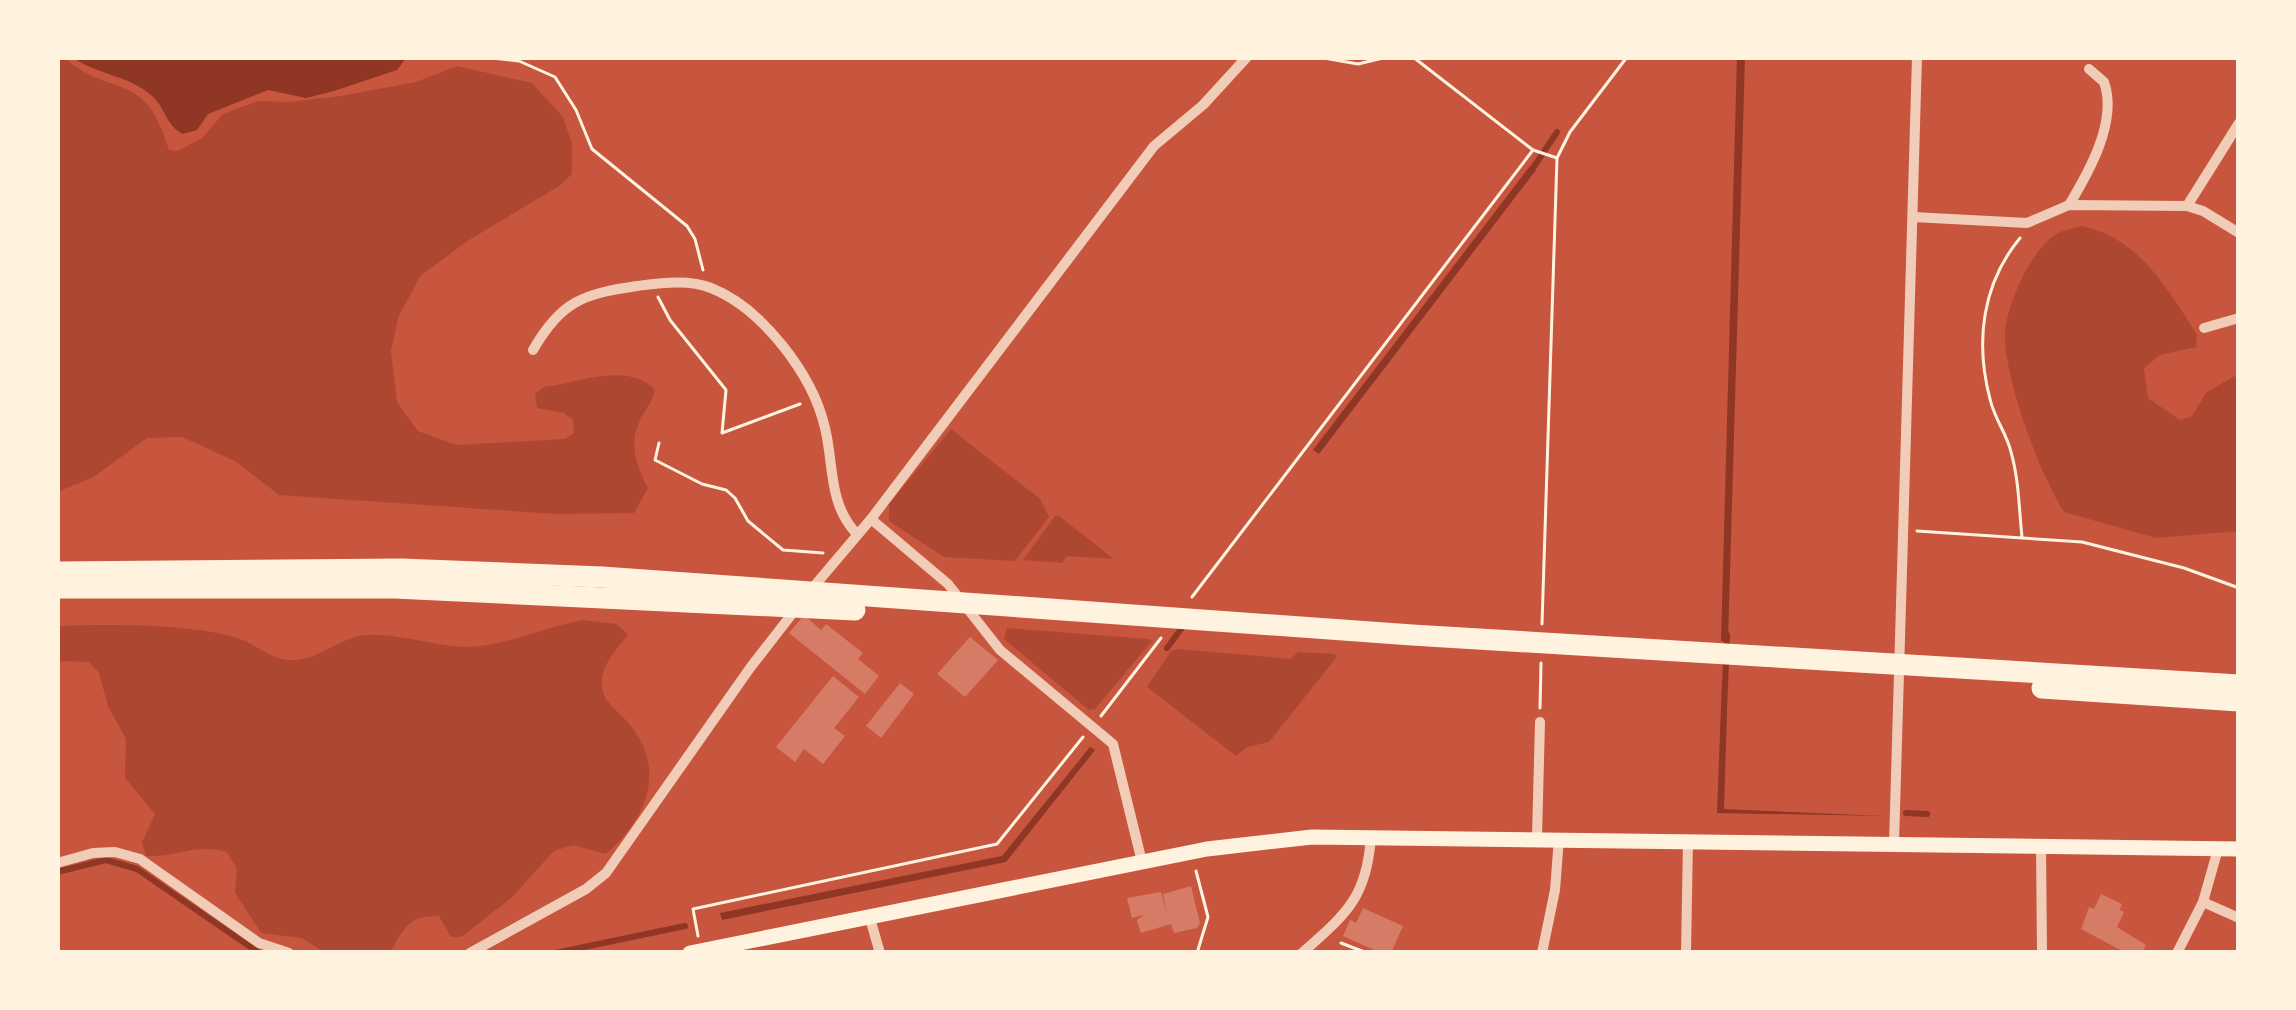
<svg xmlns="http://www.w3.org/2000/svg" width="2296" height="1010" font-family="Figtree,sans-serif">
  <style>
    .green { fill: #ae4732 }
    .water { fill: #8f3625 }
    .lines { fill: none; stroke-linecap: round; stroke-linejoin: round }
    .stream { stroke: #8f3625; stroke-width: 6 }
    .building { fill: #d67c66 }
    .path { stroke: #fff3e0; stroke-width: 3 }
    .minor { stroke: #f1ccb7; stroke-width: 10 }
    .secondary { stroke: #fff3e0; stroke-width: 15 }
    .motorway { stroke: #fff3e0; stroke-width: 21 }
  </style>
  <rect width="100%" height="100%" fill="#c8553d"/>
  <g class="green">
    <path d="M57 57H63C114 100 145 68 169 150L178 151 202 138 223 114 257 101 288 102 341 96 416 82 457 66 532 83 563 117 572 144V174L559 186 469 240 420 276 398 318 391 351 397 402 418 431 456 445 565 439 574 433 573 420 564 413 537 408 535 394 544 387C577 383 629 361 655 390 652 403 647 407 641 418 628 442 636 465 648 488L634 513 556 514 279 495 235 461 182 437 147 438 92 478 57 492Z"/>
    <path d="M2082 226C2139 238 2168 289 2197 335L2196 347 2160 355 2144 368 2148 398 2180 420 2192 416 2206 393 2234 376 2239 380V531L2156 538 2064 512C2040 475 2004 378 2005 334 2006 306 2031 250 2055 235 2062 230 2074 228 2082 226Z"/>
    <path d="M951 429 1040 499 1049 517 1015 561 944 557 889 521V504Z"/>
    <path d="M1055 516H1059L1114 559 1067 556 1062 563 1023 560Z"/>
    <path d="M583 620 616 624 628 634C617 650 601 664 602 684 602 699 611 705 621 715 668 761 652 814 606 854L573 845 554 851 510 899 461 937H451L439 916C411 915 405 926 392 949L379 953H325L302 938 261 933 235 893 237 869 227 852C194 843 177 858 146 856L142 842 155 814 125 778 126 739 108 706 99 673 89 662 57 661V626C106 624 195 623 240 639 257 645 272 660 290 660 320 661 338 637 367 635 400 633 434 647 468 647 508 646 543 627 583 620Z"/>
    <path d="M1007 628 1149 639 1152 641 1095 709 1089 710 1004 639Z"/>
    <path d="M1178 649 1291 659 1298 652 1335 654 1336 658 1269 742 1247 747 1236 756 1147 687 1171 651Z"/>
  </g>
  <g class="water">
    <path d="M72 57H407L397 70 334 91 306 98 268 90 208 114 197 130 183 134C165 125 166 108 152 96 129 75 97 75 72 57Z"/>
    <path d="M1737 57H1745L1728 641H1721Z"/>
    <path d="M1530 166 1536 170 1319 454 1313 450Z"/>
    <path d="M1722 679 1728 680 1724 809 1883 816 1717 813Z"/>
    <path d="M1090 747 1095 750 1006 862 722 920 720 913 1002 856Z"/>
  </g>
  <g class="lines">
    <g class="stream">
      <path d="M1531 171 1557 132"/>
      <path d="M1167 648 1184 625"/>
      <path d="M1725 688 1727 635"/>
      <path d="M1906 813 1927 814"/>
      <path d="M57 872 106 860 137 869 259 953"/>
      <path d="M555 953 685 926"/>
    </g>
  </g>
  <g class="building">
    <path d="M804 615 821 630 826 624 863 653 858 659 879 676 865 694 789 633Z"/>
    <path d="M970 637 998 660 965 697 937 674Z"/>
    <path d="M833 676 859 697 834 728 845 736 823 764 804 749 795 762 776 747Z"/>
    <path d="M900 683 914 694 881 738 866 726Z"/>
    <path d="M1191 886 1200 923 1197 928 1174 933 1171 924 1141 933 1137 920 1144 915 1132 918 1127 898 1161 892 1167 914 1163 894Z"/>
    <path d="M2101 894 2122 904 2120 910 2124 912 2117 927 2146 945 2142 953H2126L2081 929 2089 907 2094 909Z"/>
    <path d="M1363 908 1403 926 1391 953H1381L1343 936 1350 920 1356 923Z"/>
  </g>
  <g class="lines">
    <g class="path">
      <path d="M483 57 519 61 555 77 576 110 592 149 687 226 695 239 703 270"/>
      <path d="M1318 57 1358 64 1387 57"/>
      <path d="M1413 57 1533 150 1557 158 1570 132 1627 57"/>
      <path d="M2020 238C1982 284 1975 342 1990 399 1994 418 2007 434 2011 452 2019 480 2019 509 2022 537"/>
      <path d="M658 297 670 320 726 390 722 433 800 404"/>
      <path d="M659 443 655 460 702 484 726 490 735 498 748 521 783 550 823 553"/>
      <path d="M1917 531 2082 542 2184 568 2239 588"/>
      <path d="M1192 597 1533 150"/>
      <path d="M1542 624 1557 158"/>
      <path d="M1540 708 1541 663"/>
      <path d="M1101 716 1161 638"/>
      <path d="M1196 871 1208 917 1197 953"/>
      <path d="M698 936 693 909 997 844 1083 737"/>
      <path d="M1341 943 1367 953"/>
    </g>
    <g class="minor">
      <path d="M2069 205C2089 172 2118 121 2104 82L2089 69"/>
      <path d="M2187 206 2239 123"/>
      <path d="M1913 217 2027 223 2069 205 2187 206 2203 211 2239 233"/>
      <path d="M2204 328 2239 318"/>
      <path d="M533 350C561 301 583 294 637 286 661 283 689 279 711 288 762 308 813 375 825 428 834 464 828 503 856 533"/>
      <path d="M871 519 948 584 1000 650 1113 744 1142 862"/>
      <path d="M810 591 871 519 1154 146 1203 105 1247 57"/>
      <path d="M1537 837 1540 722"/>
      <path d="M1894 844 1917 57"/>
      <path d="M2041 846 2042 953"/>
      <path d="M57 863 93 853 115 852 140 859 259 943 289 953"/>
      <path d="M2203 902 2239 918"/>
      <path d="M869 915 880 953"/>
      <path d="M470 953 586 889 606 873 750 668 795 610"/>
      <path d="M1302 953C1346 914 1367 898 1371 836"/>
      <path d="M1542 953 1555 890 1559 838"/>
      <path d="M1686 953 1688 840"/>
      <path d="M2177 953 2203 902 2218 849"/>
    </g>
    <path class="secondary" d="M690 953 1207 849 1312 837 2239 849"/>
    <g class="motorway">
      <path d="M57 572 401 569 602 577 1412 635 2239 685"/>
      <path d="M57 588H395L855 610"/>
      <path d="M2042 688 2239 701"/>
    </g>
  </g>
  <rect width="2296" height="1010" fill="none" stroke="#fff3e0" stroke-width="120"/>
</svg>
